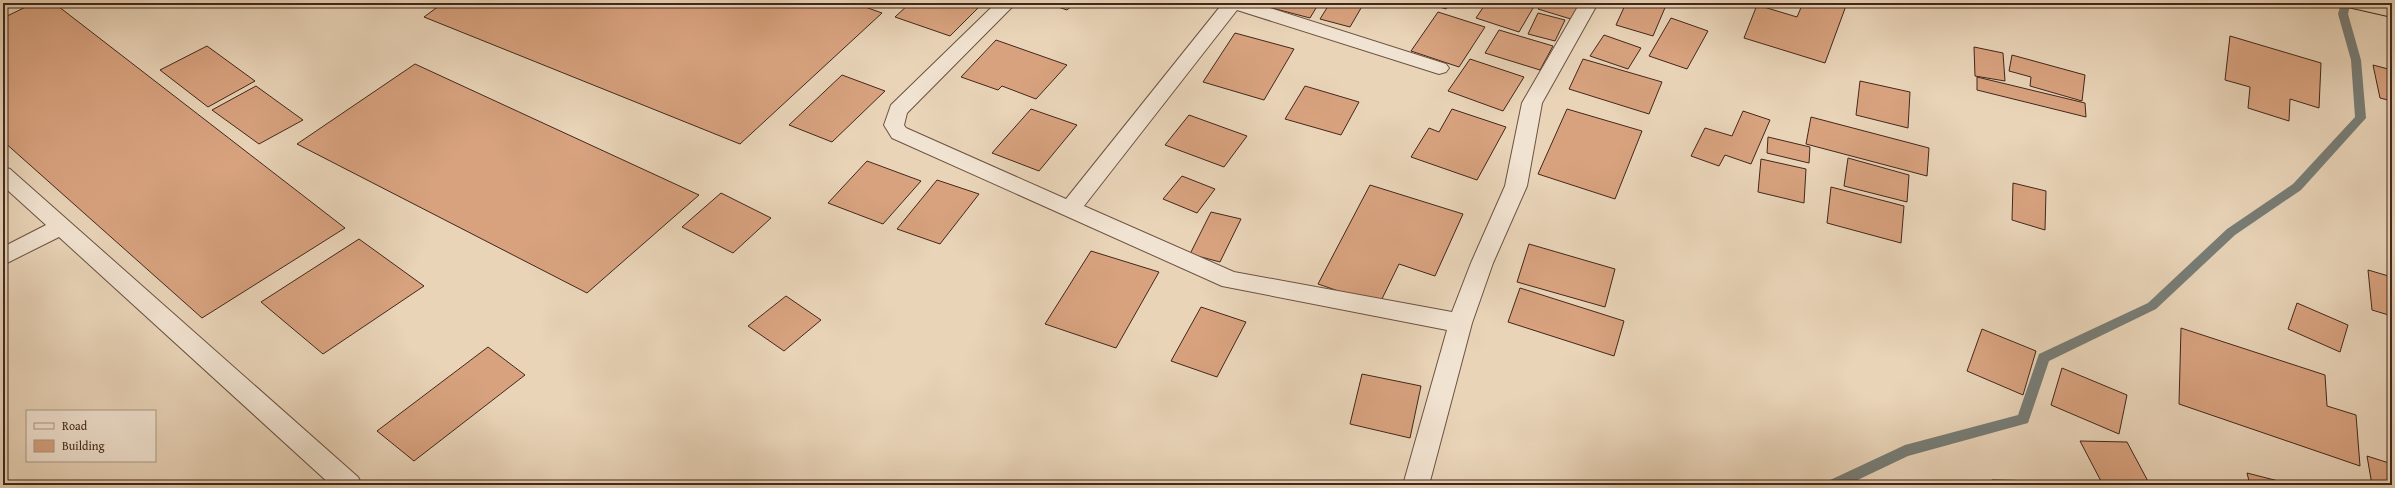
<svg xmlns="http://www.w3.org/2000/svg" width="2395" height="488" font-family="'Gentium Book Plus',serif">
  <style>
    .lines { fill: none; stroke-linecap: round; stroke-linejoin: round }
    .stream { fill: #777d77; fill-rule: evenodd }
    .building { fill: #d8a27f; stroke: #43271a }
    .street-casing { stroke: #6c5242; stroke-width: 2 }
    .highway-casing { stroke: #43271a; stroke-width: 2 }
    .street { fill: #f1e3d1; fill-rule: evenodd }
    .highway { fill: #e9d4b8; fill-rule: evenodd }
  </style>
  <rect width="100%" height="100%" fill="#e9d4b8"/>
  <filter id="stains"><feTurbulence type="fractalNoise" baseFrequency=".005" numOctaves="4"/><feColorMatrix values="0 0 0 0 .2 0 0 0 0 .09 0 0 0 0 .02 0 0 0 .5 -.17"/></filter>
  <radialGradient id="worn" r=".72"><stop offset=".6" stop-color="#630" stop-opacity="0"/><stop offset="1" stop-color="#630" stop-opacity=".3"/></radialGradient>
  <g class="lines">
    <path class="stream" d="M2341 3H2349L2350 5 2348 14 2361 60 2366 118 2301 190 2235 235 2156 309 2049 361 2028 423 1908 456 1847 485H1826L1828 481 1905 445 2018 415 2039 354 2148 303 2227 229 2293 184 2355 117 2351 60 2338 14Z"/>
  </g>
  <g class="building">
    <path d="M34 3H54L345 228 202 318 3 141V18Z"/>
    <path d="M443 3H854L882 13 740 144 424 17Z"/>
    <path d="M910 3H978L982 4 950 36 895 17Z"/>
    <path d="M1046 3H1075L1067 10Z"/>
    <path d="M1275 3H1319L1310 18 1272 8Z"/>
    <path d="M1330 3H1364L1350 27 1320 19Z"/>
    <path d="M1427 3H1450L1446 9Z"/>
    <path d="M1486 3H1536L1519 32 1476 18Z"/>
    <path d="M1542 3H1585L1574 20 1538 9Z"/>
    <path d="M1626 3H1667L1653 36 1616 25Z"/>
    <path d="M1803 3H1847L1825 63 1744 38 1757 5 1797 17Z"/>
    <path d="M1438 12 1485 27 1459 67 1411 51Z"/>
    <path d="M1538 13 1565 20 1555 41 1528 34Z"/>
    <path d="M1671 18 1708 31 1687 69 1649 56Z"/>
    <path d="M1499 30 1553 46 1540 70 1485 53Z"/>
    <path d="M1235 33 1294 49 1264 100 1203 82Z"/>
    <path d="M1604 35 1641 48 1628 69 1590 56Z"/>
    <path d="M2230 36 2321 63 2319 108 2290 99 2289 121 2248 108 2250 87 2225 80Z"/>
    <path d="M996 40 1067 65 1036 99 1002 86 998 90 961 77Z"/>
    <path d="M207 46 255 81 208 107 160 70Z"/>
    <path d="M1974 47 2003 53 2005 81 1975 76Z"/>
    <path d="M2012 55 2085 75 2082 101 2030 86 2031 77 2009 71Z"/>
    <path d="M1470 59 1524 77 1503 111 1448 91Z"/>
    <path d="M1583 59 1662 82 1649 114 1569 89Z"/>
    <path d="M415 64 699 195 587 293 297 144Z"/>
    <path d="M2373 65 2392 70V101L2380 98Z"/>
    <path d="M842 75 885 91 832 142 789 125Z"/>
    <path d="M1977 77 2085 103 2086 117 1977 90Z"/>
    <path d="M1860 81 1910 92 1908 128 1856 115Z"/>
    <path d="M256 86 303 120 259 144 212 110Z"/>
    <path d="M1305 86 1359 102 1341 135 1285 119Z"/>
    <path d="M1031 109 1077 125 1039 171 992 153Z"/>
    <path d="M1452 109 1506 127 1477 180 1411 157 1429 128 1439 132Z"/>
    <path d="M1567 109 1642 131 1615 199 1538 174Z"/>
    <path d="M1743 111 1770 120 1751 164 1725 155 1719 166 1691 156 1705 128 1732 136Z"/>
    <path d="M1189 115 1247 136 1224 167 1165 145Z"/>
    <path d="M1811 117 1929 148 1927 176 1806 144Z"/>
    <path d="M1768 137 1810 147 1809 163 1767 153Z"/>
    <path d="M1848 158 1909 175 1907 202 1844 186Z"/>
    <path d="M1761 159 1806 169 1804 203 1758 192Z"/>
    <path d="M867 161 921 181 883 224 828 203Z"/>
    <path d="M1182 176 1215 189 1197 213 1163 199Z"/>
    <path d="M2388 179 2392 180V211L2388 210Z"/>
    <path d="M937 180 979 194 940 244 897 229Z"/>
    <path d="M2013 183 2046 191 2045 230 2012 220Z"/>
    <path d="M1370 185 1463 214 1435 276 1399 264 1379 305 1318 284Z"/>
    <path d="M1831 187 1904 206 1901 243 1827 223Z"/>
    <path d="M721 193 771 218 733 253 682 227Z"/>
    <path d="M1211 212 1241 219 1220 262 1190 254Z"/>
    <path d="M359 239 424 286 323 354 261 302Z"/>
    <path d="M1529 244 1615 269 1605 307 1517 282Z"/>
    <path d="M1091 251 1159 272 1116 348 1045 324Z"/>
    <path d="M2368 270 2392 277V316L2372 310Z"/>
    <path d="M1520 288 1624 321 1614 356 1508 322Z"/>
    <path d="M786 296 821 320 784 351 748 326Z"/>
    <path d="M2297 303 2348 325 2340 352 2288 329Z"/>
    <path d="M1201 307 1246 322 1217 377 1171 361Z"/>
    <path d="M2181 328 2325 375 2327 406 2356 415 2360 466 2179 404Z"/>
    <path d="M1982 329 2036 351 2023 395 1967 371Z"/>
    <path d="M488 347 525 375 414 461 377 431Z"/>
    <path d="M2062 368 2127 395 2119 434 2051 405Z"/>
    <path d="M1362 374 1421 386 1410 438 1350 424Z"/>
    <path d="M2080 441 2127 442 2150 485H2103Z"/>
    <path d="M2367 456 2392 464V485H2372Z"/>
    <path d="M2247 473 2294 485H2250Z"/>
    <path d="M1992 480 2045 481 2046 485H1994Z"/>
  </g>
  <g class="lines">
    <g class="street-casing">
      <g id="street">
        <path d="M996 3H1016L907 113 904 125 906 128 1066 199 1223 3H1254L1446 64 1449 68 1446 72 1439 74 1237 10 1084 206 1234 272 1452 312 1471 263 1505 186 1522 103 1580 3H1598L1542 103 1527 186 1493 263 1472 323 1429 485H1403L1447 330 1222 286 892 138 884 125 891 105Z"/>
        <path d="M3 167 10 169 358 477 362 485H331L59 237 3 265V247L46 225 3 186Z"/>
      </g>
    </g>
    <g class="highway-casing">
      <path id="highway" d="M2345 3H2381L2392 5V17L2348 7Z"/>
    </g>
    <use href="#street" class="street"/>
    <use href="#highway" class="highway"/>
  </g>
  <rect width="2395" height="488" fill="none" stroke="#e9d4b8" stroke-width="16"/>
  <rect x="4" y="4" width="2387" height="480" fill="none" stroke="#43271a" stroke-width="2"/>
  <rect x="8" y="8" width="2379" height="472" fill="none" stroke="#43271a"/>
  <rect x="26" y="410" width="130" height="52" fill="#f1e3d1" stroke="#ab9888"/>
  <rect x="34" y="423" width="20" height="6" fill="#f1e3d1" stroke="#ab9888"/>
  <text x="62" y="430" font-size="12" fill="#43271a">Road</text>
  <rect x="34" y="440" width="20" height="12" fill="#d8a27f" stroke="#ab9888"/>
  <text x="62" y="450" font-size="12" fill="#43271a">Building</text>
  <rect width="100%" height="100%" filter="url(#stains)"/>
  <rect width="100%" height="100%" fill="url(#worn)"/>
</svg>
